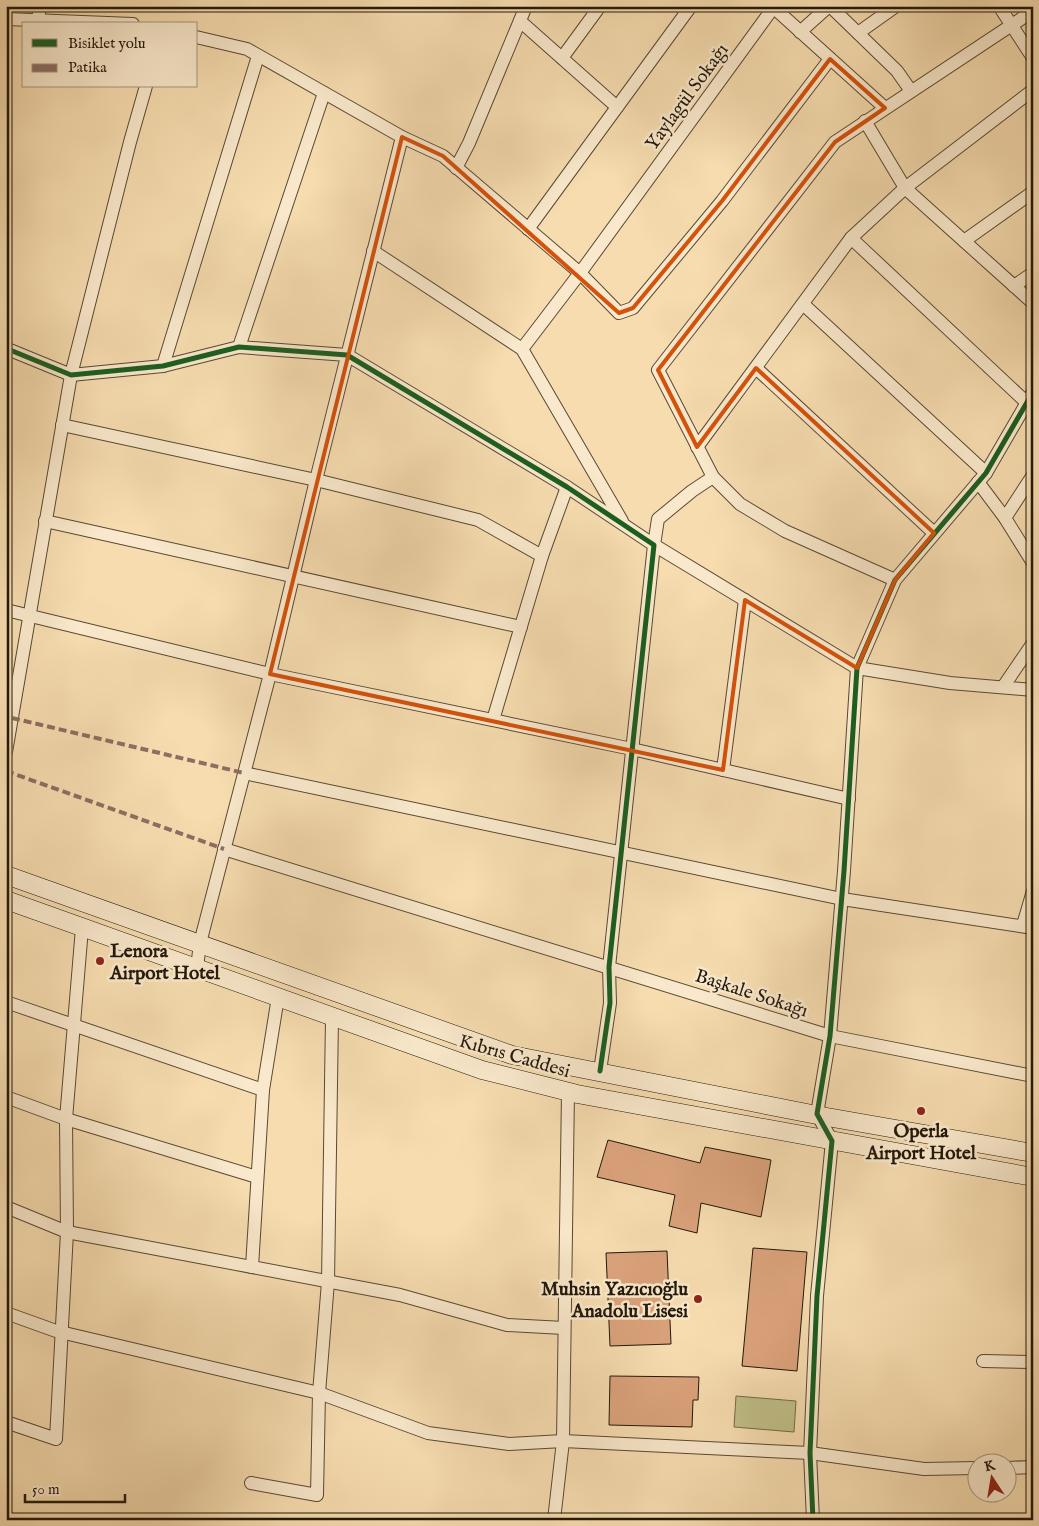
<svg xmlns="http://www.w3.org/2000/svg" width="1039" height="1526" font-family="'IM FELL English',serif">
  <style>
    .green { fill: #c0bf88; stroke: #726c4a }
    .building { fill: #daa27b; stroke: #23180b }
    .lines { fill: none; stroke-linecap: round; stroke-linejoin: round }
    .street-casing { stroke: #584934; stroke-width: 14 }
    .secondary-casing { stroke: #23180b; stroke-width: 19 }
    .street { stroke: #f9e8cb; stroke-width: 12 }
    .secondary { stroke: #f9e8cb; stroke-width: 18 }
    .quiet { stroke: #8d6e63; stroke-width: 4; stroke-dasharray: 8 4; stroke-linecap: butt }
    .cycleway-casing { stroke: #f9e8cb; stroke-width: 8 }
    .cycleway { stroke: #1b5e20; stroke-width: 5 }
    .marked { fill: none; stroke: #d4520c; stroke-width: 4; stroke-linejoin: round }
    .poi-dot { fill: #8f2418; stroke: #f9e8cb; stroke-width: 2 }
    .labels { text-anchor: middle; stroke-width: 5; stroke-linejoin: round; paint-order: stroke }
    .street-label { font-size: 19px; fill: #23180b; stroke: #f9e8cb }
    .poi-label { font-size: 19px; font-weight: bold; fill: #23180b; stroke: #f9e8cb; text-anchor: start }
  </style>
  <rect width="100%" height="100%" fill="#f6dcaf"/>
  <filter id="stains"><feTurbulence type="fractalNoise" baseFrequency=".004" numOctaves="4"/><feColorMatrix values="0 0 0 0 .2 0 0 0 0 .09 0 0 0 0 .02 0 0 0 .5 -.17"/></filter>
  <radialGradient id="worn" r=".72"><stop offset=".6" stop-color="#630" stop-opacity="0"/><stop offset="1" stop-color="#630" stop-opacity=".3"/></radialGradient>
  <path class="green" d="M736 1396 796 1401 794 1432 734 1427Z"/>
  <g class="building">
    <path d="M608 1140 700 1163 705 1147 771 1160 761 1217 701 1203 697 1233 669 1226 675 1195 597 1177Z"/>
    <path d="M753 1248 807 1252 797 1371 742 1366Z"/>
    <path d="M667 1251 671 1344 610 1346 606 1253Z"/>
    <path d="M610 1376 699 1377 698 1400H693L692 1427 609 1425Z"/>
  </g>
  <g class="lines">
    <g class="street-casing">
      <g id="street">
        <path d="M772 6 885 108"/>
        <path d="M830 6 897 71 911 91"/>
        <path d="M999 6 1033 58"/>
        <path d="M6 19 133 24"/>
        <path d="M38 20 40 6"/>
        <path d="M520 21 617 107"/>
        <path d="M800 32 829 6"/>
        <path d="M858 33 896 6"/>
        <path d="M196 37 247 49 402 137 443 156 580 273 619 313 633 308 722 201 830 59"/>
        <path d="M562 58 600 6"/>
        <path d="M865 121 905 188 1033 303"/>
        <path d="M456 168 469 143 526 6"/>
        <path d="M528 229 691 6"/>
        <path d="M851 238 1026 402"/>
        <path d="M964 241 1033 192"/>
        <path d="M373 251 522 349 622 521"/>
        <path d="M1014 286 1033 273"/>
        <path d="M803 304 986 473"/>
        <path d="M239 347 324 93"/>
        <path d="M522 349 580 273 773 8"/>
        <path d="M10 350 71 375 163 366 239 347 347 355 567 487 654 545 609 967 610 1003 600 1071"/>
        <path d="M163 366 258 56"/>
        <path d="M756 368 934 533"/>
        <path d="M62 425 316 480 478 520 542 556"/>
        <path d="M697 447 851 238 905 188 1033 90"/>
        <path d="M713 477 692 491 658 519 654 545 857 668 950 683 1033 690"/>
        <path d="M978 482 1005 518 1033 563"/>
        <path d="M1005 518 1033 475"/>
        <path d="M45 521 521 627"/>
        <path d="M895 580 785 531 740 504 713 477 658 370 835 142 1033 11"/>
        <path d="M6 610 270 674 632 749 849 799"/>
        <path d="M1003 687 1033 643"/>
        <path d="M493 720 542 556 567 487"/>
        <path d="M6 752 71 375 130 142 146 86"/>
        <path d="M723 770 745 600"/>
        <path d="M244 773 842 899 1033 928"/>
        <path d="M224 849 830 1036 1033 1076"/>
        <path d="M1023 925 1033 891"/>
        <path d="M197 968 200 943 270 674 316 480 402 137"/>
        <path d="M6 1002 263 1090"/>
        <path d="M6 1097 66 1119 257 1177"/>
        <path d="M6 1207 67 1232 400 1295 507 1325 564 1328"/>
        <path d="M252 1267 263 1090 278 997"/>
        <path d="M6 1313 56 1331 319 1393 428 1433 509 1444 563 1441 810 1453 924 1469 976 1468"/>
        <path d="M983 1361 1033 1362"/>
        <path d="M6 1422 56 1439 67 1232 66 1119 82 928"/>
        <path d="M1006 1468 1033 1467"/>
        <path d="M251 1483 317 1495 319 1393 328 1282 332 1018"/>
        <path d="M554 1520 563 1441 568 1092"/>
        <path d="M813 1520 810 1453 817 1296 832 1141 817 1114 830 1036 844 871 857 668 895 580 986 473 1033 392"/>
      </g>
    </g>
    <g class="secondary-casing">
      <g id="secondary">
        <path d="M6 875 512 1055 827 1117 1033 1153"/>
        <path d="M6 900 482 1070 577 1094 1033 1177"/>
      </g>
    </g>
    <use href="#street" class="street"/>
    <use href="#secondary" class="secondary"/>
    <g class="quiet">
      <path d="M12 718 244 773"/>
      <path d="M6 771 224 849"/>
    </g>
    <g class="cycleway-casing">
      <g id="cycleway">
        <path d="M10 350 71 375 163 366 239 347 347 355 567 487 654 545 609 967 610 1003 600 1071"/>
        <path d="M813 1520 810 1453 817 1296 832 1141 817 1114 830 1036 844 871 857 668 895 580 986 473 1033 392"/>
      </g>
    </g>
    <use href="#cycleway" class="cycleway"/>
  </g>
  <path class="marked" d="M830 59 885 108 835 142 658 370 697 447 756 368 934 533 895 580 857 668 745 600 723 770 270 674 402 137 443 156 619 313 633 308 722 201Z"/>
  <g class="poi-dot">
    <circle cx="100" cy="961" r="5"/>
    <circle cx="921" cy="1111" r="5"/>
    <circle cx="698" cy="1299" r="5"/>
  </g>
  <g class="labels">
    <g class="street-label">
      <text transform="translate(686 96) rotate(-54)" y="7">Yaylagül Sokağı</text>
      <text transform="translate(752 992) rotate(18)" y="7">Başkale Sokağı</text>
      <text transform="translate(515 1055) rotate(16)" y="7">Kıbrıs Caddesi</text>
    </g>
    <g class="poi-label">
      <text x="110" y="957">Lenora<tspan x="110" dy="22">Airport Hotel</tspan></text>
      <text x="921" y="1137" text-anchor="middle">Operla<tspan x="921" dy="22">Airport Hotel</tspan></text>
      <text x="688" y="1295" text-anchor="end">Muhsin Yazıcıoğlu<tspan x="688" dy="22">Anadolu Lisesi</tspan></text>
    </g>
  </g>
  <rect width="1039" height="1526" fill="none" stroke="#f6dcaf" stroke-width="25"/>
  <rect x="8" y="8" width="1024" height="1511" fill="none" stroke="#23180b" stroke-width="2.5"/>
  <rect x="12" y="12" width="1014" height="1501" fill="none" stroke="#23180b"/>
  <rect x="22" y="22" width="175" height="65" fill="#f9e8cb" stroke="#a3957e"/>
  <rect x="32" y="39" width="25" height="8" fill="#1b5e20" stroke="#a3957e"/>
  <text x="68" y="48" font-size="15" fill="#23180b">Bisiklet yolu</text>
  <rect x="32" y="64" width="25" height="8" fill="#8d6e63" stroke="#a3957e"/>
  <text x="68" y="72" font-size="15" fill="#23180b">Patika</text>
  <g transform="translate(992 1478) rotate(348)"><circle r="24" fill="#f9e8cb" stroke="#a3957e"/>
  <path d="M0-4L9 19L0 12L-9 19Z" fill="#8f2418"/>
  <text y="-8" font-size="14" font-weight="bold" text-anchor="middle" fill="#23180b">K</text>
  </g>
  <path d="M25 1494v8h100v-8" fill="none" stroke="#23180b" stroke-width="2.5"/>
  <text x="32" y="1494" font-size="15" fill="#23180b" stroke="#f9e8cb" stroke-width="4" paint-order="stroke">50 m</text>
  <rect width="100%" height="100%" filter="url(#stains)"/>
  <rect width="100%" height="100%" fill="url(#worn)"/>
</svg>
